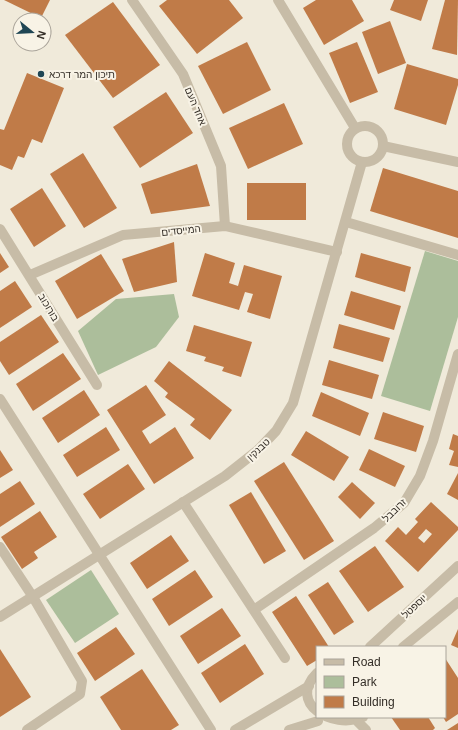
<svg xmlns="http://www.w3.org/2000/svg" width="458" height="730" font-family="Helvetica,Heebo,sans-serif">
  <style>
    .green { fill: #acbe9b }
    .building { fill: #c07b48; fill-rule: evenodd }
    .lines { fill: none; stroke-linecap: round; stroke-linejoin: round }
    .minor { stroke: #c7bca7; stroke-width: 10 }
    .poi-dot { fill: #1f4654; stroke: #f8f3e6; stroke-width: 1.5 }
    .labels { text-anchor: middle; stroke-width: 4; stroke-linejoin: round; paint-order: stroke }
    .poi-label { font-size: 10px; fill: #342e27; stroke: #f8f3e6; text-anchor: start }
    .street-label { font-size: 10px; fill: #342e27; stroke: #f8f3e6 }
  </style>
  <rect width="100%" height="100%" fill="#f0eada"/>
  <g class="green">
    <path d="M425 251 458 261V317L430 411 381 396Z"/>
    <path d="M174 294 179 317 156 347 98 375 78 331 116 299Z"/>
    <path d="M91 570 119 614 75 643 46 600Z"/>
  </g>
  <g class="building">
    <path d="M4 0H50L41 18Z"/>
    <path d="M167 0H229L243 18 197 54 159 6Z"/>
    <path d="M316 0H352L364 21 324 45 303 8Z"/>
    <path d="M394 0H428L421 21 390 10Z"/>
    <path d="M445 0H458L457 55 432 49Z"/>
    <path d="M113 2 160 65 113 98 65 35Z"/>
    <path d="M390 21 406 63 378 74 362 32Z"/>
    <path d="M247 42 271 90 223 114 198 66Z"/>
    <path d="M357 42 378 92 350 103 329 53Z"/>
    <path d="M407 64 458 79V85L446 125 394 109Z"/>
    <path d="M27 73 64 88 42 143 32 139 24 158 18 156 12 170 0 165V129L4 130Z"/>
    <path d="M166 92 193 133 140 168 113 127Z"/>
    <path d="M284 103 303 144 248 169 229 128Z"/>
    <path d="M83 153 117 208 84 228 50 174Z"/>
    <path d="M197 164 210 206 151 214 141 184Z"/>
    <path d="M383 168 458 191V238L370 211Z"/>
    <rect x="247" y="183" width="59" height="37"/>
    <path d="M42 188 66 226 34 247 10 209Z"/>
    <path d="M174 242 177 282 134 292 122 259Z"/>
    <path d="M0 253 9 267 0 273Z"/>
    <path d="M205 253 235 263 229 283 238 286 244 265 282 276 270 319 247 312 253 294 245 292 239 310 192 296Z"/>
    <path d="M361 253 411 267 405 292 355 277Z"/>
    <path d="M101 254 124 291 77 319 55 281Z"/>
    <path d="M15 281 32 307 0 328V291Z"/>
    <path d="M351 291 401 306 394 330 344 315Z"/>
    <path d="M41 315 59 342 9 375 0 361V342Z"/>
    <path d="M339 324 390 338 383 362 333 348Z"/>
    <path d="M194 325 252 342 241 377 222 371 224 367 204 361 206 357 186 351Z"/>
    <path d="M63 353 81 379 33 411 16 384Z"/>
    <path d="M329 360 379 375 372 399 322 385Z"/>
    <path d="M169 361 232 410 210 440 190 425 195 419 165 397 168 393 154 381Z"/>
    <path d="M146 385 166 415 142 431 150 444 175 427 194 458 154 484 107 410Z"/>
    <path d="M84 390 100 415 58 443 42 418Z"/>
    <path d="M321 392 369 413 360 436 312 416Z"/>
    <path d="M383 412 424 426 416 452 374 439Z"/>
    <path d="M106 427 120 450 77 477 63 455Z"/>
    <path d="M306 431 349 457 334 481 291 455Z"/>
    <path d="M453 434 458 436V467L449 465 454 451 449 449Z"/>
    <path d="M369 449 405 466 395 487 359 470Z"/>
    <path d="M0 450 13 470 0 478Z"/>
    <path d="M284 462 334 541 304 560 254 481Z"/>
    <path d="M128 464 145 489 100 519 83 494Z"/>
    <path d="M458 473V500L447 494Z"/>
    <path d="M20 481 35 504 0 527V494Z"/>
    <path d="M352 482 375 503 360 519 338 497Z"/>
    <path d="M251 492 286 551 264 564 229 505Z"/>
    <path d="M431 502 458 527V530L418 572 385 541 398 527 406 535 418 522 415 519ZM426 529 432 534 424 543 418 538Z"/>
    <path d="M40 511 57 537 34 552 38 558 22 569 1 537Z"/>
    <path d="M171 535 189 561 147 589 130 563Z"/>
    <path d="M375 546 404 587 368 612 339 571Z"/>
    <path d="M195 570 213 597 169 626 152 599Z"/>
    <path d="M328 582 354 622 334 635 308 595Z"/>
    <path d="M296 596 329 647H317V660L307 666 272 612Z"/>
    <path d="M222 608 241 636 198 664 180 636Z"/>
    <path d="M116 627 135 654 95 681 77 653Z"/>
    <path d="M458 629V648L451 645Z"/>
    <path d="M245 644 264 674 220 703 201 673Z"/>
    <path d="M0 649 31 697 0 717Z"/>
    <path d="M445 658 458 678V714L446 722 443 717H445Z"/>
    <path d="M142 669 179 725 171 730H121L100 697Z"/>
    <path d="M391 717H428L435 728 433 730H400Z"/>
    <path d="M458 723V730H447Z"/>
  </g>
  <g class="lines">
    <g class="minor">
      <path d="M132 0 183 74 221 166 225 226"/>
      <path d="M278 0 355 128"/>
      <circle cx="365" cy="144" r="18"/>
      <path d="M383 146 458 162"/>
      <path d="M346 222 458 255"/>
      <path d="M0 229 97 385"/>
      <path d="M30 275 123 235 225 226 337 252"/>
      <path d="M0 399 211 730"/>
      <path d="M183 502 285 658"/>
      <path d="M0 547 33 597 82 681 80 694 27 730"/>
      <path d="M255 609 374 528 404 503 420 476 433 441 458 354"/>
      <path d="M0 617 225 476 258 450 276 431 293 403 362 162"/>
      <path d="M370 647 458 566"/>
      <path d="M403 647 458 602"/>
      <path d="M317 673C287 703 332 730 363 717"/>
      <path d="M358 722 366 730"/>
      <path d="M235 730 309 686"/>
      <path d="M289 730 318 721"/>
    </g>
  </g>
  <circle class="poi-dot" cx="41" cy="74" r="4"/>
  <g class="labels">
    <g class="poi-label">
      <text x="49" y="78">תיכון המר דרכא</text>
    </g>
    <g class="street-label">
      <text transform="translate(196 106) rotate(67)" y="4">אחד העם</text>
      <text transform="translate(181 230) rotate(-6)" y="4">המייסדים</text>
      <text transform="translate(49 307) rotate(59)" y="4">בורוכוב</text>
      <text transform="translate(258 449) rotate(-43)" y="4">טבנקין</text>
      <text transform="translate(394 510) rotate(-44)" y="4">זרובבל</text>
      <text transform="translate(414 606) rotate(-43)" y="4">יוספטל</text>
    </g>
  </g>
  <rect x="316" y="646" width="130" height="72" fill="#f8f3e6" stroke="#aaa49a"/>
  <rect x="324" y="659" width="20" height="6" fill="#c7bca7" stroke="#aaa49a"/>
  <text x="352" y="666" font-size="12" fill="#342e27">Road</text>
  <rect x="324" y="676" width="20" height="12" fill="#acbe9b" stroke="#aaa49a"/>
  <text x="352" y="686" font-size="12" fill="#342e27">Park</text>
  <rect x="324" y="696" width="20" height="12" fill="#c07b48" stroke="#aaa49a"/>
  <text x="352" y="706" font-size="12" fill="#342e27">Building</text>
  <g transform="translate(32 32) rotate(108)"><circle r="19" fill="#f8f3e6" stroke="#aaa49a"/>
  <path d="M0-3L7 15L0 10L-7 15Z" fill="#1f4654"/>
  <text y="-6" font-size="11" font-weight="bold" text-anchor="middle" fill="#342e27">N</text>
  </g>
</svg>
